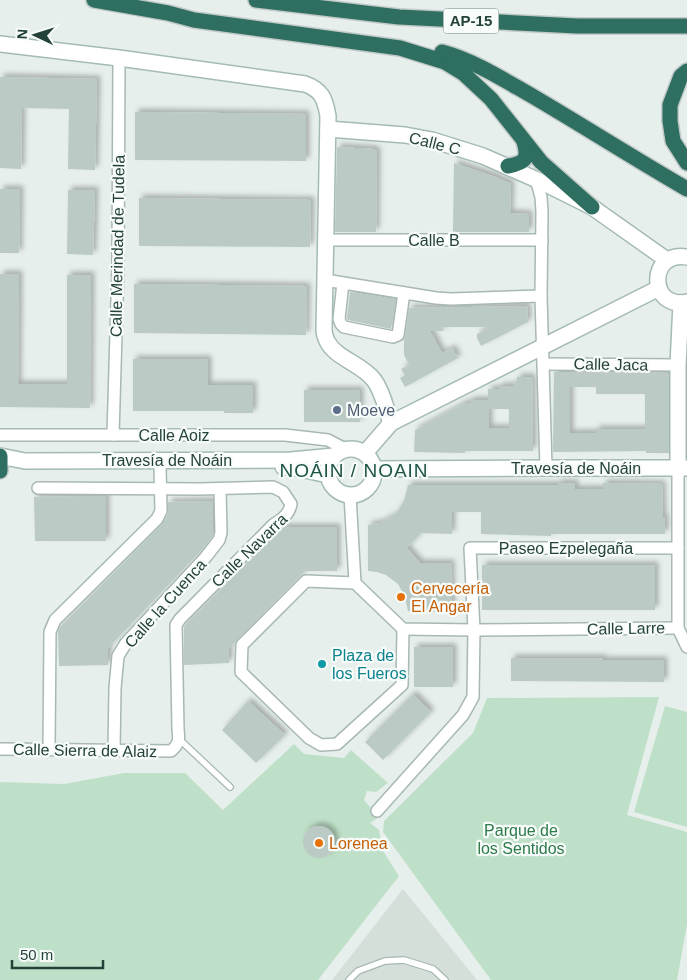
<svg xmlns="http://www.w3.org/2000/svg" width="687" height="980" font-family="Helvetica,sans-serif">
  <style>
    .built { fill: #d4dfda }
    .green { fill: #bfe0c8 }
    .building { fill: #bbcac4; fill-rule: evenodd; filter: url(#shadow) }
    .lines { fill: none; stroke-linecap: round; stroke-linejoin: round }
    .lane-casing { stroke: #a8b8b2; stroke-width: 8 }
    .street-casing { stroke: #a8b8b2; stroke-width: 14 }
    .secondary-casing { stroke: #a4bbb3; stroke-width: 18 }
    .highway-casing { stroke: #c2cac8; stroke-width: 18 }
    .lane { stroke: #fff; stroke-width: 5.5 }
    .street { stroke: #fff; stroke-width: 11 }
    .secondary { stroke: #fff; stroke-width: 15 }
    .highway { stroke: #2f6f62; stroke-width: 15 }
    .service-dot { fill: #5c6f8a; stroke: #f7fbf9; stroke-width: 2 }
    .food-dot { fill: #e8710a; stroke: #f7fbf9; stroke-width: 2 }
    .culture-dot { fill: #0f9aa8; stroke: #f7fbf9; stroke-width: 2 }
    .labels { text-anchor: middle; stroke-width: 4.5; stroke-linejoin: round; paint-order: stroke }
    .shield { fill: #f7fbf9; stroke: #637a73; stroke-width: 1 }
    .shield-label { font-size: 15px; font-weight: bold; fill: #24423a }
    .street-label { font-size: 16px; fill: #24423a; stroke: #f7fbf9 }
    .service-label { font-size: 16px; fill: #4e5e75; stroke: #f7fbf9; text-anchor: start }
    .food-label { font-size: 16px; fill: #c56008; stroke: #f7fbf9; text-anchor: start }
    .culture-label { font-size: 16px; fill: #0d838f; stroke: #f7fbf9; text-anchor: start }
    .park-label { font-size: 16px; fill: #2d7a4b; stroke: #f7fbf9 }
    .quarter-label { font-size: 19px; letter-spacing: 1px; fill: #1f5548; stroke: #f7fbf9 }
  </style>
  <defs>
    <filter id="shadow"><feDropShadow dx="3.5" dy="-3.5" stdDeviation="2.5" flood-color="#0004"/></filter>
  </defs>
  <rect width="100%" height="100%" fill="#e6efeb"/>
  <path class="built" d="M403 889 477 980H332Z"/>
  <g class="green">
    <path d="M659 697 627 815 687 832V924L677 980H491L383 832 384 821 473 733 487 698Z"/>
    <path d="M665 706 687 712V827L634 812Z"/>
    <path d="M294 744 304 754 344 758 351 750 388 783 376 792 367 791 364 800 379 817 370 823 379 830 383 851 399 876 318 980H0V782L64 784 124 773H185L223 810Z"/>
  </g>
  <g class="building">
    <path d="M0 77 97 79 95 170 68 169 69 109 22 108 21 169 0 168Z"/>
    <path d="M135 112 306 114V161L135 160Z"/>
    <path d="M337 147 373 149 377 151 376 232H335Z"/>
    <path d="M454 163 493 176 511 184 510 213 529 214V232H453Z"/>
    <path d="M0 189H20L19 253H0Z"/>
    <path d="M68 190H95L93 255 67 254Z"/>
    <path d="M139 198 311 200 310 247 139 246Z"/>
    <path d="M0 274H19L18 384H67V275H91L90 408 0 407Z"/>
    <path d="M134 284 307 286 306 335 134 333Z"/>
    <path d="M350 292 396 299 391 329 348 320 347 318Z"/>
    <path d="M527 306 528 322 481 346 477 338V334L491 327H442L444 331H430L442 353 452 348 458 358 405 387 400 378 405 375 401 369 409 365 404 355V340L405 336 409 308Z"/>
    <path d="M133 359H208V385H253V413H224V411H133Z"/>
    <path d="M554 372 669 373V453H646V451L553 452ZM570 387H596V394H645V429H596V433H570Z"/>
    <path d="M517 377H532L533 451H465V453L414 452 415 430 465 403H470V400H488V389H499V386H513V384L517 383ZM489 409H509V428H489Z"/>
    <rect x="304" y="390" width="56" height="32"/>
    <path d="M558 483H575V489H603V483L662 484 663 517H665V534H551V536L481 534V512H452V534L421 533 407 548 420 563H451L452 612 408 611 405 597 398 584 386 575 377 572 368 571V525L380 523 395 515 404 501 408 485H558Z"/>
    <path d="M106 496V541H35L34 497Z"/>
    <path d="M213 501V532L212 537 200 552 108 648V665L59 666 58 632 60 627 162 524 168 514V502Z"/>
    <path d="M284 527H337V571H305L229 648V663L184 665V627L186 624 278 531Z"/>
    <rect x="482" y="565" width="173" height="45"/>
    <rect x="414" y="647" width="39" height="40"/>
    <path d="M511 658H603V660H664V682L511 681Z"/>
    <path d="M413 694 431 712 383 760 365 742Z"/>
    <path d="M248 701 285 735 256 763 222 730Z"/>
    <circle cx="319" cy="842" r="16"/>
  </g>
  <g class="lines">
    <g class="lane-casing">
      <g id="lane">
        <path d="M179 739 230 787"/>
        <path d="M349 980 358 971 385 961 404 960 433 969 445 980"/>
      </g>
    </g>
    <g class="street-casing">
      <g id="street">
        <path d="M536 179 541 197 542 212 541 296 546 468"/>
        <path d="M326 240H542"/>
        <path d="M325 280 436 298 451 299 541 296"/>
        <path d="M343 283 339 319 341 324 344 327 393 337 398 335 404 293"/>
        <path d="M544 364 678 365"/>
        <path d="M0 435H285L328 440 345 449"/>
        <path d="M113 435 118 266 119 58"/>
        <path d="M678 468V628L687 647"/>
        <path d="M350 495 355 583 403 629 474 630 678 628"/>
        <path d="M355 583 306 581 242 645 241 672 309 738 321 745 337 744 402 685 403 629"/>
        <path d="M49 748 50 632 55 620 157 519 161 511 160 467"/>
        <path d="M0 749 171 751C180 743 179 740 178 729L176 625 180 619 273 525C282 519 289 515 291 504L283 492 273 487 200 489 38 488"/>
        <path d="M114 750 115 688 118 656 126 643 205 558 219 540 221 533 220 489"/>
        <path d="M377 811 463 715 473 697 474 630 470 548H678"/>
      </g>
    </g>
    <g class="secondary-casing">
      <g id="secondary">
        <path d="M0 44 119 58 305 84C322 90 325 99 328 116L324 329C324 333 325 337 327 341 335 358 362 364 374 380 383 392 386 409 391 423"/>
        <path d="M328 129 405 135 432 140 483 156 544 183 592 207 667 260"/>
        <path d="M687 257C648 250 648 310 687 302"/>
        <circle cx="351" cy="472" r="23"/>
        <path d="M365 453 391 423 659 288"/>
        <path d="M0 456 25 461 291 460 334 456"/>
        <path d="M283 467H291L328 475"/>
        <path d="M678 468V365L681 303"/>
        <path d="M374 469 546 468H687"/>
      </g>
    </g>
    <g class="highway-casing">
      <g id="highway">
        <path d="M94 0 168 13 194 20 400 48 445 62 463 73 491 99 541 162 592 207"/>
        <path d="M256 0 399 17 577 26H687"/>
        <path d="M442 52C475 61 504 80 534 97 585 127 635 159 687 189"/>
        <path d="M687 71 681 76 670 105V121L673 141 687 163"/>
        <path d="M508 166C525 163 529 159 524 142"/>
        <path d="M0 456V471"/>
      </g>
    </g>
    <use href="#lane" class="lane"/>
    <use href="#street" class="street"/>
    <use href="#secondary" class="secondary"/>
    <use href="#highway" class="highway"/>
  </g>
  <circle class="service-dot" cx="337" cy="410" r="5"/>
  <g class="food-dot">
    <circle cx="401" cy="597" r="5"/>
    <circle cx="319" cy="843" r="5"/>
  </g>
  <circle class="culture-dot" cx="322" cy="664" r="5"/>
  <g class="labels">
    <rect class="shield" x="443.5" y="8.5" width="55" height="25" rx="4"/>
    <g class="shield-label">
      <text x="471" y="26">AP-15</text>
    </g>
    <g class="street-label">
      <text transform="translate(435 143) rotate(14)" y="6">Calle C</text>
      <text x="434" y="246">Calle B</text>
      <text transform="translate(117 246) rotate(-89)" y="6">Calle Merindad de Tudela</text>
      <text transform="translate(611 364) rotate(1)" y="6">Calle Jaca</text>
      <text x="174" y="441">Calle Aoiz</text>
      <text x="167" y="466">Travesía de Noáin</text>
      <text x="576" y="474">Travesía de Noáin</text>
      <text x="566" y="554">Paseo Ezpelegaña</text>
      <text transform="translate(249 550) rotate(-44)" y="6">Calle Navarra</text>
      <text transform="translate(165 603) rotate(-48)" y="6">Calle la Cuenca</text>
      <text transform="translate(626 628) rotate(-1)" y="6">Calle Larre</text>
      <text transform="translate(85 750) rotate(1)" y="6">Calle Sierra de Alaiz</text>
    </g>
    <g class="service-label">
      <text x="347" y="416">Moeve</text>
    </g>
    <g class="food-label">
      <text x="411" y="594">Cervecería<tspan x="411" dy="18">El Angar</tspan></text>
      <text x="329" y="849">Lorenea</text>
    </g>
    <g class="culture-label">
      <text x="332" y="661">Plaza de<tspan x="332" dy="18">los Fueros</tspan></text>
    </g>
    <g class="park-label">
      <text x="521" y="836">Parque de<tspan x="521" dy="18">los Sentidos</tspan></text>
    </g>
    <g class="quarter-label">
      <text x="354" y="477">NOÁIN / NOAIN</text>
    </g>
  </g>
  <g transform="translate(35 35) rotate(274)" stroke="#f7fbf9" stroke-width="4" paint-order="stroke">
  <path d="M0-4L9 19L0 12L-9 19Z" fill="#24423a"/>
  <text y="-8" font-size="14" font-weight="bold" text-anchor="middle" fill="#24423a">N</text>
  </g>
  <path d="M12 960v8h91v-8" fill="none" stroke="#24423a" stroke-width="2.5"/>
  <text x="20" y="960" font-size="15" fill="#24423a" stroke="#f7fbf9" stroke-width="4" paint-order="stroke">50 m</text>
</svg>
